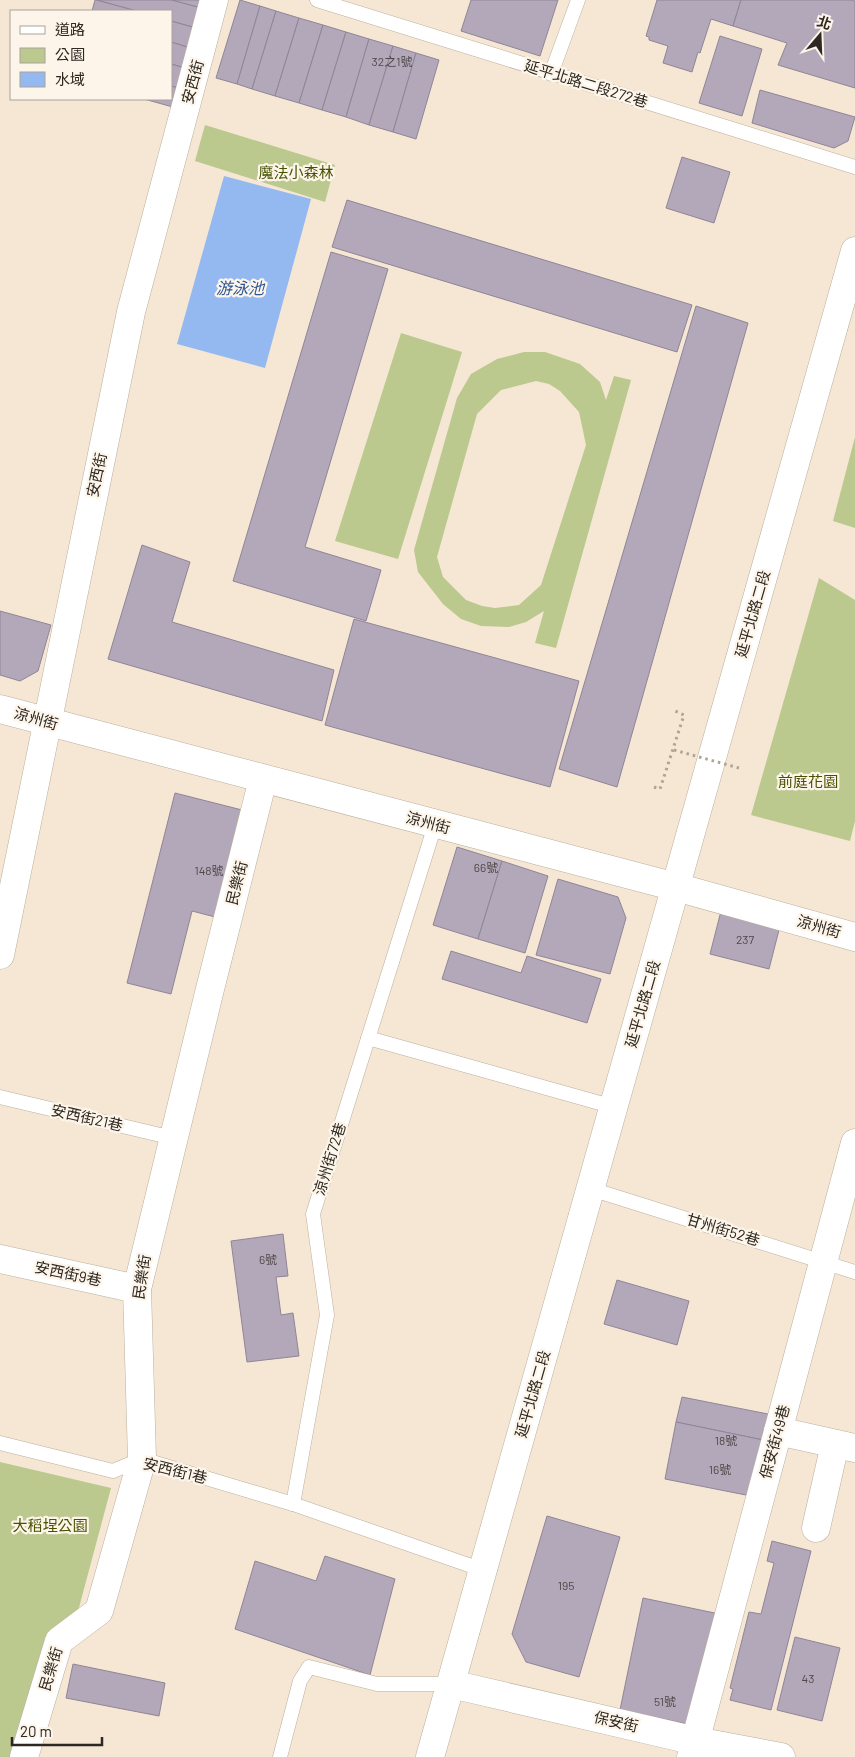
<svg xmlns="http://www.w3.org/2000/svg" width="855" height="1757" font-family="Barlow,'Noto Sans TC',sans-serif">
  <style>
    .green { fill: #bbc88e; fill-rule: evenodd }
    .water { fill: #94b9f1 }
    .building { fill: #b3a8ba; stroke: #908597 }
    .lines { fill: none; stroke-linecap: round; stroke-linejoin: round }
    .service-casing { stroke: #bcaf9d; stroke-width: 15 }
    .minor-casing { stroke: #bcaf9d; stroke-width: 29 }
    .tertiary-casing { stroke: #bcaf9d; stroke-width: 29 }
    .path { stroke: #aea495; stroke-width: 3; stroke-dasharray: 2.5 4; stroke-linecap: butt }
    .service { stroke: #fff; stroke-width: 14 }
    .minor { stroke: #fff; stroke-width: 28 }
    .tertiary { stroke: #fff; stroke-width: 28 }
    .path-bridge { stroke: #aea495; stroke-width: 3; stroke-dasharray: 2.5 4; stroke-linecap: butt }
    .labels { text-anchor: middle; stroke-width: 4.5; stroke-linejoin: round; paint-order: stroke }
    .number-label { font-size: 12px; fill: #4e4847 }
    .street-label { font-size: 15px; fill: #2d2821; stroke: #fdf5ea }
    .park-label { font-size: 15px; fill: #465201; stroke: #fdf5ea }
    .water-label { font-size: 16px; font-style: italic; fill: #295598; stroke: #fdf5ea }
  </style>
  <rect width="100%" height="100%" fill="#f5e7d4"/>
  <g class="green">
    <path d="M205 125 335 165 325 202 195 161Z"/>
    <path d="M401 333 462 352 398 559 335 541Z"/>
    <path d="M524 352H545L580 364 600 382 606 400 614 376 631 380 556 648 535 643 544 611 526 622 509 627 481 626 461 619 443 604 418 572 414 550 457 398 471 374 497 359ZM536 381 549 384 560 391 579 412 586 445 541 585 519 605 495 608 482 606 466 600 443 577 437 557 477 414 501 390Z"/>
    <path d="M855 437V528L833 521Z"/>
    <path d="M819 578 855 600V821L850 841 751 815Z"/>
    <path d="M0 1462 111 1488 77 1615 47 1634 10 1757H0Z"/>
  </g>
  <path class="water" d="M224 176 311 199 265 368 177 344Z"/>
  <g class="building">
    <path d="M95 0H97L137 11H92Z"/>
    <path d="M97 0H172L209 10 203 30 171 21V11H137Z"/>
    <path d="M172 0H211L209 10Z"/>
    <path d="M240 0 260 6 237 84 216 78Z"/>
    <path d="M471 0H558L540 56 461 31Z"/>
    <path d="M657 0H741L733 26 711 19 700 53 698 52 692 72 663 63 668 46 649 40V37L646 36Z"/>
    <path d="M741 0H851L855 1V88L778 65 787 43 733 26Z"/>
    <path d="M260 6 276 11 252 89 237 84Z"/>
    <path d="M276 11 299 18 275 96 252 89Z"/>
    <path d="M299 18 323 25 299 103 275 96Z"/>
    <path d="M171 21 203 30 197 50 171 42Z"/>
    <path d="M323 25 346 32 322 110 299 103Z"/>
    <path d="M346 32 369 39 346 117 322 110Z"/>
    <path d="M720 36 762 49 742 116 699 103Z"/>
    <path d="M369 39 393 46 369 125 346 117Z"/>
    <path d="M171 42 197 50 192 70 171 64Z"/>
    <path d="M393 46 416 53 393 132 369 125Z"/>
    <path d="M416 53 439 60 416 139 393 132Z"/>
    <path d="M171 64 192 70 186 90 171 86Z"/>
    <path d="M171 86 186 90 180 109 144 99H171Z"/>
    <path d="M760 90 855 117 848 141 834 148 752 123Z"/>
    <path d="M682 157 730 172 714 223 666 208Z"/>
    <path d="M347 200 692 305 677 352 332 247Z"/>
    <path d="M331 252 388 269 305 547 381 570 366 621 233 581Z"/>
    <path d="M696 306 748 323 617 787 559 769Z"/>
    <path d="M142 545 190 562 172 622 334 670 322 721 108 659Z"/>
    <path d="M0 611 51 625 38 671 20 681 0 675Z"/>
    <path d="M354 619 579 681 550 787 325 725Z"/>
    <path d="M175 793 246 811 219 918 192 911 171 994 127 983Z"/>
    <path d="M457 847 502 861 478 939 433 925Z"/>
    <path d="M502 861 548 876 525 953 478 939Z"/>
    <path d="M558 879 618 897 626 918 610 974 536 955Z"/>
    <path d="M721 911 780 926 769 969 710 954Z"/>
    <path d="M451 951 521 973 527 956 601 979 587 1023 442 979Z"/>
    <path d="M283 1234 288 1276 276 1277 281 1315 293 1313 299 1356 247 1362 231 1241Z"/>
    <path d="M617 1280 689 1301 677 1345 604 1324Z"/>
    <path d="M682 1397 773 1415 768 1441 676 1422Z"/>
    <path d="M676 1422 768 1441 756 1497 665 1479Z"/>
    <path d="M547 1516 620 1537 579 1677 526 1662 512 1634Z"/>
    <path d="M772 1541 811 1551 771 1710 730 1700 733 1689 730 1688 749 1612 761 1614 774 1563 767 1561Z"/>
    <path d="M325 1556 395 1579 370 1675 235 1629 255 1561 316 1581Z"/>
    <path d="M643 1598 729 1616 692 1725 620 1710Z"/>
    <path d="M795 1637 840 1648 822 1721 777 1710Z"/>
    <path d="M73 1664 165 1683 159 1716 66 1698Z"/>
  </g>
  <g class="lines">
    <g class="service-casing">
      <g id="service">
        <path d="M317 0 855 167"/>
        <path d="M551 74 578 0"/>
        <path d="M368 1038 614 1107"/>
        <path d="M0 1097 173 1138"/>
        <path d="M591 1189 855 1272"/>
        <path d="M0 1443 113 1471 142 1459 293 1504 483 1570"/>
        <path d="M293 1504 327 1315 313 1214 435 825"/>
        <path d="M280 1757 300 1681 309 1667 377 1684H451"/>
      </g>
    </g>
    <g class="minor-casing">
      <g id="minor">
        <path d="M0 955 131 312 214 0"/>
        <path d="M0 1259 137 1289"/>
        <path d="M778 1431 855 1448"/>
        <path d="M816 1528 835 1444"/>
        <path d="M451 1684 696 1741 781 1757"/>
        <path d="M24 1757 59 1641 99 1611 142 1459 137 1289 210 989 263 779"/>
        <path d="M691 1757 855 1143"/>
      </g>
    </g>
    <g class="tertiary-casing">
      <g id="tertiary">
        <path d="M0 709 676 887 855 937"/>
        <path d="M430 1757 855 251"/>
      </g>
    </g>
    <path class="path" d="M654 787 660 789 684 715 673 710"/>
    <use href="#service" class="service"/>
    <use href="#minor" class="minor"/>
    <use href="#tertiary" class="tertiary"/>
    <path class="path-bridge" d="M674 750 739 768"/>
  </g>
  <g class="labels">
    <g class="number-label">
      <text x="392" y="66">32之1號</text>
      <text x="486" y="872">66號</text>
      <text x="209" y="875">148號</text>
      <text x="745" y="944">237</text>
      <text x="268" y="1264">6號</text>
      <text x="726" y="1445">18號</text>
      <text x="720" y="1474">16號</text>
      <text x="566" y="1590">195</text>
      <text x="808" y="1683">43</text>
      <text x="665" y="1706">51號</text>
    </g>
    <g class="street-label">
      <text transform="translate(193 82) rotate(-75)" y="5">安西街</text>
      <text transform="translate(586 84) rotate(17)" y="5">延平北路二段272巷</text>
      <text transform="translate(97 475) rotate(-78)" y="5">安西街</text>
      <text transform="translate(753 614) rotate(-74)" y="5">延平北路二段</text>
      <text transform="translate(36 719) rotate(16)" y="5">涼州街</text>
      <text transform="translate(428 823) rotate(15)" y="5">涼州街</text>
      <text transform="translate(237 883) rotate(-76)" y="5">民樂街</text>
      <text transform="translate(819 927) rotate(16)" y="5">涼州街</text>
      <text transform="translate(643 1004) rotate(-74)" y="5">延平北路二段</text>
      <text transform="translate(87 1118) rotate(13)" y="5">安西街21巷</text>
      <text transform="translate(330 1159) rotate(-73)" y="5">涼州街72巷</text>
      <text transform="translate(723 1230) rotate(17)" y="5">甘州街52巷</text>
      <text transform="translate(68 1274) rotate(12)" y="5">安西街9巷</text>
      <text transform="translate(142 1277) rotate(-81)" y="5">民樂街</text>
      <text transform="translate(533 1394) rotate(-74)" y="5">延平北路二段</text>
      <text transform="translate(775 1442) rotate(-75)" y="5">保安街49巷</text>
      <text transform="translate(175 1471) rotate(14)" y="5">安西街1巷</text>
      <text transform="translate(51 1669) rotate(-73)" y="5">民樂街</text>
      <text transform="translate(616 1722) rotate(13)" y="5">保安街</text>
    </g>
    <g class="park-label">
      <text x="296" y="178">魔法小森林</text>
      <text x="808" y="787">前庭花園</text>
      <text x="50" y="1531">大稻埕公園</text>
    </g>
    <g class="water-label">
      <text x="240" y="294">游泳池</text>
    </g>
  </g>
  <rect x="10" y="10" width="162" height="90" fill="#fdf5ea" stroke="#aaa39a"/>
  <rect x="20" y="26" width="25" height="8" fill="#ffffff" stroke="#aaa39a"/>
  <text x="55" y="35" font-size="15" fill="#2d2821">道路</text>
  <rect x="20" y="48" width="25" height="15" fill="#bbc88e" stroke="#aaa39a"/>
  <text x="55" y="60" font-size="15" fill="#2d2821">公園</text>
  <rect x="20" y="72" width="25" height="15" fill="#94b9f1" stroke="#aaa39a"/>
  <text x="55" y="85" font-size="15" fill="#2d2821">水域</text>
  <g transform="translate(820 35) rotate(19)" stroke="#fdf5ea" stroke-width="4" paint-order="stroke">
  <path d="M0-4L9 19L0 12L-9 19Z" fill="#2d2821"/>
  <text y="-8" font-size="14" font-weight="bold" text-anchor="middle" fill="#2d2821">北</text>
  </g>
  <path d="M12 1737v8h90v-8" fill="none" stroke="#2d2821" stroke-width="2.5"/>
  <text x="20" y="1737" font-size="15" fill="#2d2821" stroke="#fdf5ea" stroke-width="4" paint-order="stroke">20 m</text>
</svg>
